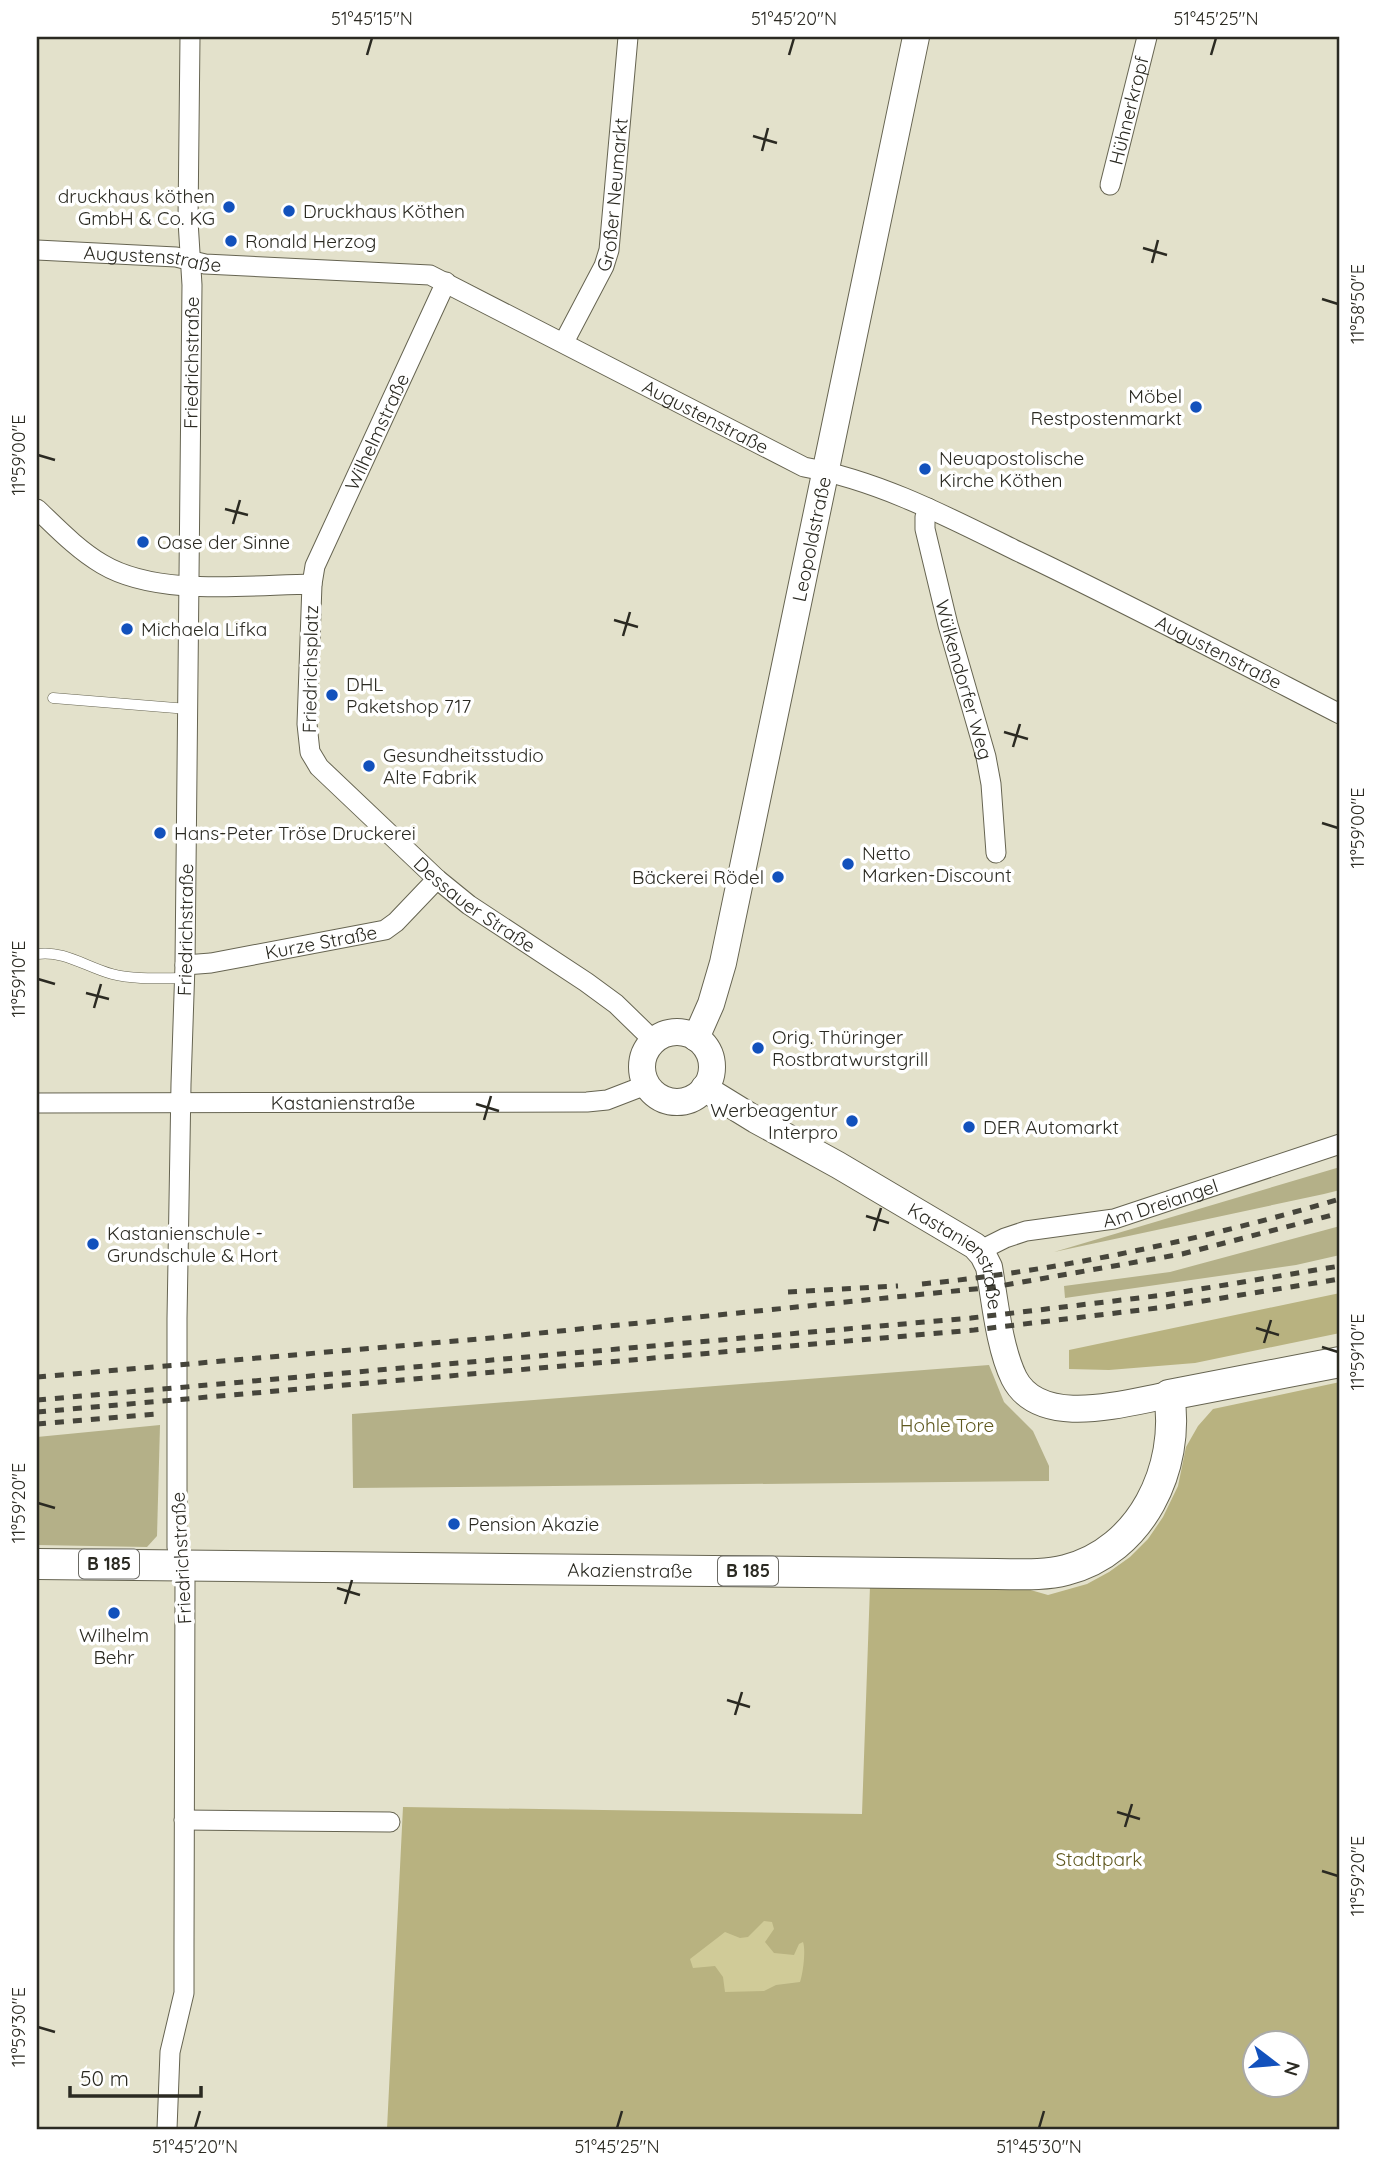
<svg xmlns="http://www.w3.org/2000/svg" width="1377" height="2166" font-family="Quicksand,sans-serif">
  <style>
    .green { fill: #b4b088 }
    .forest { fill: #b8b280; fill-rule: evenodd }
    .water { fill: #d0cb98 }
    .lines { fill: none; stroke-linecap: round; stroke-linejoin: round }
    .service-casing { stroke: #666451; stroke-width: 11 }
    .minor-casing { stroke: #666451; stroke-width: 21 }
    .secondary-casing { stroke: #666451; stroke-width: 28 }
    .primary-casing { stroke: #666451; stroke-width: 32 }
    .service { stroke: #fff; stroke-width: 10 }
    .minor { stroke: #fff; stroke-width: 19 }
    .secondary { stroke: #fff; stroke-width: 26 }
    .primary { stroke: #fff; stroke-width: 30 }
    .rail { stroke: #46453b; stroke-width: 5; stroke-dasharray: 9 9; stroke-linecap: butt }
    .ticks { fill: none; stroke: #2b2a22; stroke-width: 2.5 }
    .poi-dot { fill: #1251bc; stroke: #fff; stroke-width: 2.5 }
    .labels { text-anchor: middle; stroke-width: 7; stroke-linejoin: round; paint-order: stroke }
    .shield { fill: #fff; stroke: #6b6a64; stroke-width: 2 }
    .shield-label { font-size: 18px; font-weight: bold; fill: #2b2a22 }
    .street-label { font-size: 19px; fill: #2b2a22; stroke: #fff }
    .poi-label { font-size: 19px; fill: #2b2a22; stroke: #fff; text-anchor: start }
    .park-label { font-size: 19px; fill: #5f581f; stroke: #fff }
    .neatline { fill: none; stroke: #2b2a22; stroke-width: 2.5 }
    .ticks-label { font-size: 18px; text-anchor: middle; fill: #2b2a22 }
  </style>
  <rect width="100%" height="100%" fill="#e3e1cb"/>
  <g class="green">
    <path d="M1340 1167V1190L1324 1194 1054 1252Z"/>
    <path d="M1340 1226V1255L1296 1265 1065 1298 1064 1286 1170 1272Z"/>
    <path d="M989 1365 1004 1402 1033 1431 1049 1466V1481L353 1488 352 1414Z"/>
    <path d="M160 1425 157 1536 147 1547 37 1545V1437Z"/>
  </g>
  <g class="forest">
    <path d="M1340 1293V1333L1195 1363 1109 1370 1069 1369V1350Z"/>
    <path d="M1340 1382V2129H387L403 1807 862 1814 870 1586 1027 1589 1048 1595 1087 1584 1109 1572 1130 1557 1148 1539 1163 1517 1178 1486 1186 1447 1198 1426 1213 1409ZM1254 2044H1296V2086H1254Z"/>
  </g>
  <path class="water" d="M764 1921 772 1922 774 1929 765 1942 774 1953 794 1955 799 1944 803 1942C806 1950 803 1974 800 1982L776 1985 764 1991 725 1992 723 1977 715 1966 693 1968 690 1959 725 1932 740 1938 748 1937Z"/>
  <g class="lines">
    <g class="service-casing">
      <g id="service">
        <path d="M53 698 188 709"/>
        <path d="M37 954C64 950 86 967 112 974 135 980 161 978 185 978"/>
      </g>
    </g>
    <g class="minor-casing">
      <g id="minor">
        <path id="s1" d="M1110 185 1147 37"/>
        <path id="s2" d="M37 250 176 257 205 264 430 275 804 467C880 481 948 517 1017 551 1126 603 1233 659 1340 714"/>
        <path id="s3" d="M564 342 604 266 609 250 628 37"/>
        <path id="s4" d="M928 508 925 517V529L948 625 986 757 991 784 996 853"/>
        <path id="s5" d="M37 509C57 528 78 550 102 564 157 597 249 585 312 584L307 724 310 752 319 767 437 879 469 905 586 982 616 1004 654 1041"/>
        <path id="s6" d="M312 584 315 566 446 282"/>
        <path id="s7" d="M185 965 211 963 385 930 396 922 437 879"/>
        <path id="s8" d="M37 1103 587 1102 607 1100 646 1085"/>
        <path id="s9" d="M979 1251 1005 1238 1026 1231 1114 1219 1340 1144"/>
        <path d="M184 1820 390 1822"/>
        <path id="s10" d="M167 2129 170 2052 184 1993V1947L185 1582 177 1547V1319L181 1084 185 965 192 285 188 221 190 37"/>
      </g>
    </g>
    <g class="secondary-casing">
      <g id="secondary">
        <circle cx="677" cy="1067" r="35"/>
        <path id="s11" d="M696 1038 711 1004 723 963 916 37"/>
        <path id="s12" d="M704 1088 756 1120 838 1165 975 1246 983 1255 989 1267C995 1301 999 1347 1014 1378 1040 1429 1124 1403 1169 1395"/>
      </g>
    </g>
    <g class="primary-casing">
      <g id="primary">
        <path id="s13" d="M37 1564 996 1574C1019 1574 1043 1576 1066 1570 1141 1551 1181 1468 1169 1395L1340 1362"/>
      </g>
    </g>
    <use href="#service" class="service"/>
    <use href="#minor" class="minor"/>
    <use href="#secondary" class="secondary"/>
    <use href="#primary" class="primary"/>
    <g class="rail">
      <path d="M922 1284C1064 1270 1204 1239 1340 1199"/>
      <path d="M788 1292 898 1286"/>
      <path d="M37 1377 491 1338 994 1287 1182 1254 1340 1213"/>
      <path d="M37 1400 971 1318 1164 1295 1340 1266"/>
      <path d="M37 1412 974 1330 1166 1307 1340 1279"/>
      <path d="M37 1424 156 1414"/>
    </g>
  </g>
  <path class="ticks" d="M367 55 372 38M789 55 794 38M1211 55 1216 38M753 136 777 143M762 151 768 128M1143 248 1167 255M1152 263 1158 240M1322 299 1338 304M38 455 55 460M225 509 248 515M233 524 240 500M614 620 638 627M623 636 630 612M1004 732 1028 739M1013 747 1020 724M1322 823 1338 828M38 979 55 984M86 993 109 999M94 1008 101 984M476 1104 499 1111M484 1120 491 1096M866 1216 889 1223M874 1231 881 1208M1256 1328 1279 1335M1264 1343 1271 1320M1322 1347 1338 1352M38 1503 55 1508M337 1588 360 1595M345 1604 352 1580M727 1700 750 1707M735 1715 742 1692M1117 1812 1140 1819M1125 1827 1132 1804M1322 1871 1338 1876M38 2027 55 2032M195 2128 200 2111M617 2128 622 2111M1039 2128 1044 2111"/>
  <g class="poi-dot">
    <circle cx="229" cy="207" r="7"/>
    <circle cx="289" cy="211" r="7"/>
    <circle cx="231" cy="241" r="7"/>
    <circle cx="1196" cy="407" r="7"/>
    <circle cx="925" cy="469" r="7"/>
    <circle cx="143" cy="542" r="7"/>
    <circle cx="127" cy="629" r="7"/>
    <circle cx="332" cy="695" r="7"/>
    <circle cx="369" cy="766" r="7"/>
    <circle cx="160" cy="833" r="7"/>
    <circle cx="848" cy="864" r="7"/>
    <circle cx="778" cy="877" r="7"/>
    <circle cx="758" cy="1048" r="7"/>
    <circle cx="852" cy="1121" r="7"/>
    <circle cx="969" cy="1127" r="7"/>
    <circle cx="93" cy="1244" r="7"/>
    <circle cx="454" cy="1524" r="7"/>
    <circle cx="114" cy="1613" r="7"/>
  </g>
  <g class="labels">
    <g class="shield">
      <rect x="79" y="1549.5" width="60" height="29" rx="5"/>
      <rect x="718" y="1556.5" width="60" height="29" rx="5"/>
    </g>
    <g class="shield-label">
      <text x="109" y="1570">B 185</text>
      <text x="748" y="1577">B 185</text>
    </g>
    <g class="street-label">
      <text dy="7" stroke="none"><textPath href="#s1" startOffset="77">Hühnerkropf</textPath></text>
      <text dy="7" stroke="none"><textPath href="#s3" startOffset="158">Großer Neumarkt</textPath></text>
      <text dy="7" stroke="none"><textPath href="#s2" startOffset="116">Augustenstraße</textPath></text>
      <text dy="7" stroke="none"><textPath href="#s10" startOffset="1769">Friedrichstraße</textPath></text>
      <text dy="7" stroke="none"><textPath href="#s2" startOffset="704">Augustenstraße</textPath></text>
      <text dy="7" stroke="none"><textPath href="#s6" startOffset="166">Wilhelmstraße</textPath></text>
      <text dy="7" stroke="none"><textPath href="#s11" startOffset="513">Leopoldstraße</textPath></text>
      <text dy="7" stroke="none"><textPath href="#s2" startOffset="1270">Augustenstraße</textPath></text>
      <text transform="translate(310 669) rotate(-89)" y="7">Friedrichsplatz</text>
      <text dy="7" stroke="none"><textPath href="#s4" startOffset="177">Wülkendorfer Weg</textPath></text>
      <text dy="7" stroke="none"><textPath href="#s5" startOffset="693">Dessauer Straße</textPath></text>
      <text dy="7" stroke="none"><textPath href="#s10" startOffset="1202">Friedrichstraße</textPath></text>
      <text dy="7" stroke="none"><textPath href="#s7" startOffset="138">Kurze Straße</textPath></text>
      <text dy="7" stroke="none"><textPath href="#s8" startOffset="306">Kastanienstraße</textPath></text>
      <text dy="7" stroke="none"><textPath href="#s9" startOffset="189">Am Dreiangel</textPath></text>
      <text dy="7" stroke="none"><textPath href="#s12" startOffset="310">Kastanienstraße</textPath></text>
      <text transform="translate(181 1558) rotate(-93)" y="7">Friedrichstraße</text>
      <text dy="7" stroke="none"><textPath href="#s13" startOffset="593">Akazienstraße</textPath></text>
    </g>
    <g class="poi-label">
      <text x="215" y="203" text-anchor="end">druckhaus köthen<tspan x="215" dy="22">GmbH &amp; Co. KG</tspan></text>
      <text x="303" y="218">Druckhaus Köthen</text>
      <text x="245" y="248">Ronald Herzog</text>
      <text x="1182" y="403" text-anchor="end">Möbel<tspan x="1182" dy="22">Restpostenmarkt</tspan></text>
      <text x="939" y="465">Neuapostolische<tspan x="939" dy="22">Kirche Köthen</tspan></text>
      <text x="157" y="549">Oase der Sinne</text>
      <text x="141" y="636">Michaela Lifka</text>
      <text x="346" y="691">DHL<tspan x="346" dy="22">Paketshop 717</tspan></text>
      <text x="383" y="762">Gesundheitsstudio<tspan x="383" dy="22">Alte Fabrik</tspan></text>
      <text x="174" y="840">Hans-Peter Tröse Druckerei</text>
      <text x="862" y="860">Netto<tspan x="862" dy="22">Marken-Discount</tspan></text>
      <text x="764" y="884" text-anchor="end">Bäckerei Rödel</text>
      <text x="772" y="1044">Orig. Thüringer<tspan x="772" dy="22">Rostbratwurstgrill</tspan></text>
      <text x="838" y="1117" text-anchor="end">Werbeagentur<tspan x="838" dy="22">Interpro</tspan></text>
      <text x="983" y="1134">DER Automarkt</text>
      <text x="107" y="1240">Kastanienschule -<tspan x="107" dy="22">Grundschule &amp; Hort</tspan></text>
      <text x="468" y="1531">Pension Akazie</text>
      <text x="114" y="1642" text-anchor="middle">Wilhelm<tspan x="114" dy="22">Behr</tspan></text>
    </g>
    <g class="park-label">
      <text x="947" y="1432">Hohle Tore</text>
      <text x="1099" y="1866">Stadtpark</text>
    </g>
  </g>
  <rect width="1377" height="2166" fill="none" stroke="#ffffff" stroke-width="77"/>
  <g transform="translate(1276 2064) rotate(106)"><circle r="33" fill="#ffffff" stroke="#aaaaa7" stroke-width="2"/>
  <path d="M0-5L12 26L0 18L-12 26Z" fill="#1251bc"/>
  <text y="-10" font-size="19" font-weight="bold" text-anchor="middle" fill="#2b2a22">N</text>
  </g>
  <path d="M70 2086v10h131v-10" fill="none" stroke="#2b2a22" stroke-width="3.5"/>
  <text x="80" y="2086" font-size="21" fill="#2b2a22" stroke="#ffffff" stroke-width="5" paint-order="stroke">50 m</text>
  <rect x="38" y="38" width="1300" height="2090" class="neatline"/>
  <g class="ticks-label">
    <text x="372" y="25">51°45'15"N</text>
    <text x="794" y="25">51°45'20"N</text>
    <text x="1216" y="25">51°45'25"N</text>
    <text transform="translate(1358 304) rotate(-90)" y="6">11°58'50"E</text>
    <text transform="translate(19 455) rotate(-90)" y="6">11°59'00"E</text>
    <text transform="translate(1358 828) rotate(-90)" y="6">11°59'00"E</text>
    <text transform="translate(19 979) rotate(-90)" y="6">11°59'10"E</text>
    <text transform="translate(1358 1352) rotate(-90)" y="6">11°59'10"E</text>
    <text transform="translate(19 1503) rotate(-90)" y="6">11°59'20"E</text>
    <text transform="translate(1358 1876) rotate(-90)" y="6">11°59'20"E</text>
    <text transform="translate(19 2027) rotate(-90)" y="6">11°59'30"E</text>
    <text x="195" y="2153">51°45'20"N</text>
    <text x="617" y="2153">51°45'25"N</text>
    <text x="1039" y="2153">51°45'30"N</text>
  </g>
</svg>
